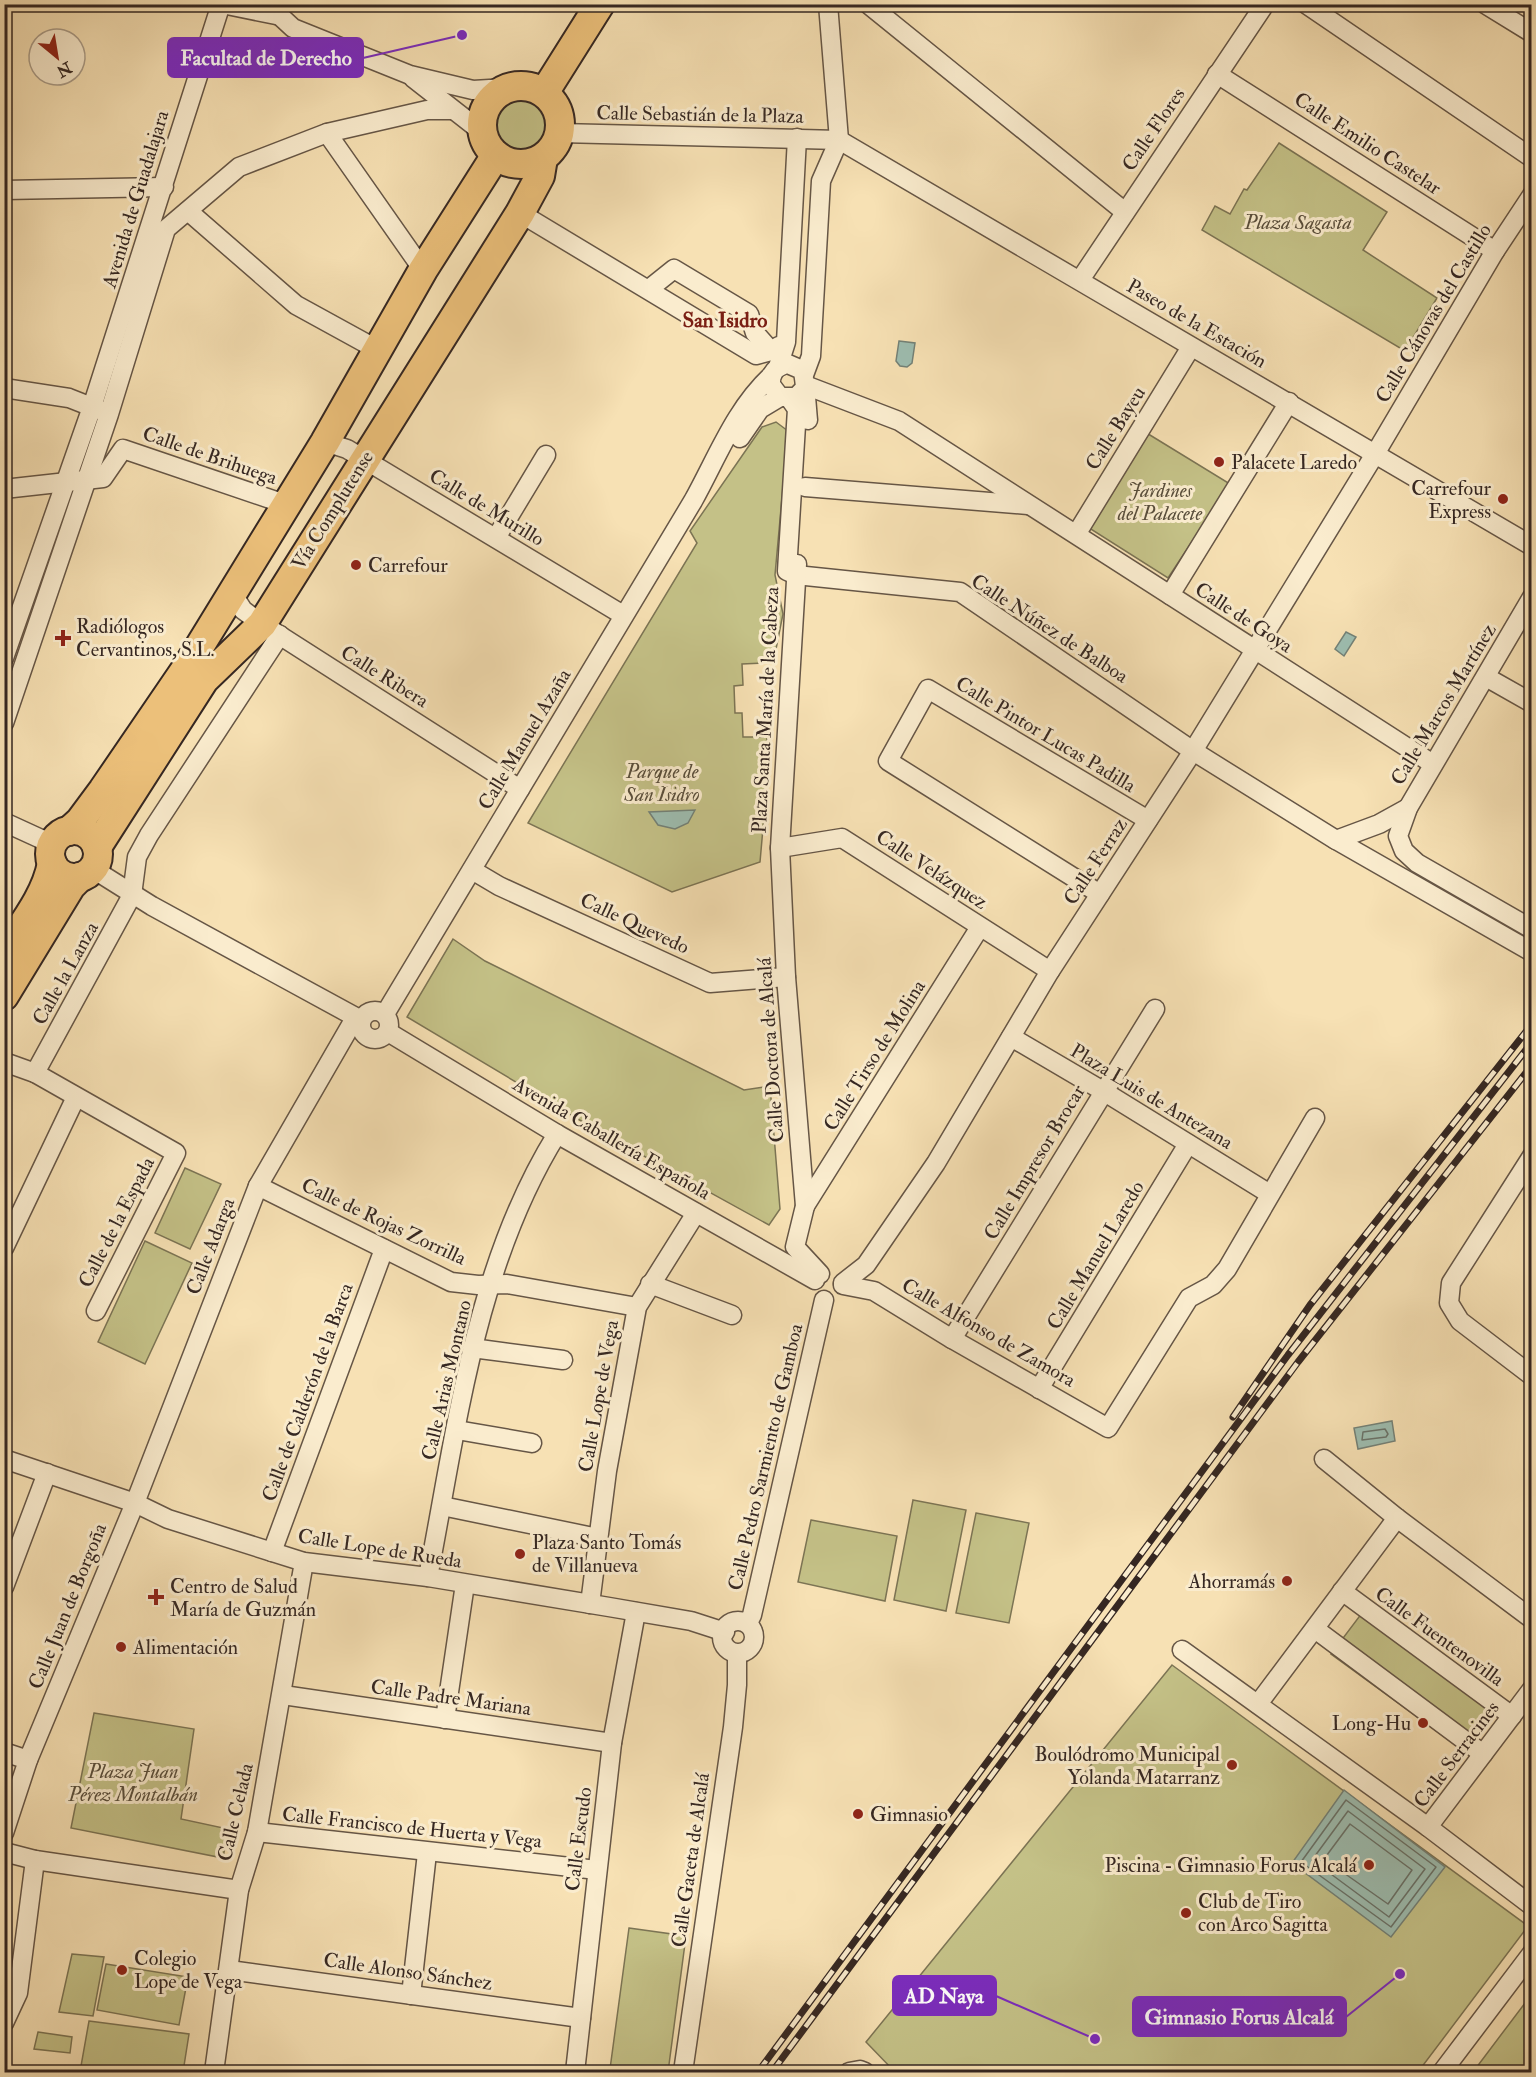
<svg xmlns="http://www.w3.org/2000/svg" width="1536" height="2077" font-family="'IM FELL Double Pica',serif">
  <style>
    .green { fill: #c4c187; stroke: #7c7454; stroke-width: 1.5 }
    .water { fill: #9dbdb0; stroke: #738177; stroke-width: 1.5 }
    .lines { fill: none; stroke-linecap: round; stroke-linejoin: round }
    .shore { stroke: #697269; stroke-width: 1.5 }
    .street-casing { stroke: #665646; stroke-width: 21 }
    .primary-casing { stroke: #352722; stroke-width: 32 }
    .street { stroke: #faecce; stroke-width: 18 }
    .primary { stroke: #ecc07a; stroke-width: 28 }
    .rail-casing { stroke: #352722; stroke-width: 7 }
    .rail { stroke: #faecce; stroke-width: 4.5; stroke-dasharray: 14; stroke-linecap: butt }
    .poi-dot { fill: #8f2418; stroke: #faecce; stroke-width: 2 }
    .labels { text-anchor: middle; stroke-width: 6; stroke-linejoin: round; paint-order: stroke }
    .street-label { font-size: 20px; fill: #352722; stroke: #faecce }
    .park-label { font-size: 20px; font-style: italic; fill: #594e3b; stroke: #faecce }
    .poi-label { font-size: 20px; fill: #352722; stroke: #faecce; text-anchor: start }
    .neighbourhood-label { font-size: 21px; font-weight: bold; fill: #7a1f14; stroke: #faecce }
    .leader { fill: none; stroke: #7b2cbf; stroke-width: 2 }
    .callout-dot { fill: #7b2cbf; stroke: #faecce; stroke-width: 2 }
    .callout { fill: #7b2cbf; stroke: #7b2cbf; stroke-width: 2 }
    .callout-label { font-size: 21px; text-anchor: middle; font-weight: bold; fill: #fff }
  </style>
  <rect width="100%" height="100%" fill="#f7e1b4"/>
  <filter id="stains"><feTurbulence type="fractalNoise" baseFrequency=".00333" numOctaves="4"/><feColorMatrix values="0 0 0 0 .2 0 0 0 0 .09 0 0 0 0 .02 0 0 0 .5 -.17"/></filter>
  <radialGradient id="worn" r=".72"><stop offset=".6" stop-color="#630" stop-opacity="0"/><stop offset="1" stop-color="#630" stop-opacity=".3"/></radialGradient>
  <g class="green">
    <circle cx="519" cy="125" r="27"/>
    <path d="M1279 143 1387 212 1363 250 1437 298 1405 351 1202 230 1215 206 1230 214 1244 189 1247 190Z"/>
    <path d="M776 422 788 431 775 575 783 614 775 654 765 663 742 664 743 685 734 686 735 713H742L743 737H767V783L760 862 672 892 528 823 697 543 690 531 762 427Z"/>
    <path d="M1145 432 1230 484 1168 578 1086 526Z"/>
    <path d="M453 939 485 961 744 1090 770 1086 780 1209 769 1225 593 1128 407 1017Z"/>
    <path d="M185 1168 221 1184 190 1249 155 1233Z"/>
    <path d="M145 1241 192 1263 145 1364 98 1342Z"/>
    <path d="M913 1500 966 1510 946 1611 894 1600Z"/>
    <path d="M976 1513 1029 1523 1009 1623 956 1613Z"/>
    <path d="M811 1520 897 1536 885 1601 798 1582Z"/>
    <path d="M1368 1605 1499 1701 1464 1751 1331 1654Z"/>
    <path d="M1172 1665 1528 1926 1418 2072H895L866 2042Z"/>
    <path d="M94 1713 194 1729 181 1819 228 1829 223 1858 71 1828Z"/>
    <path d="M629 1928 686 1936 668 2072 610 2069Z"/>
    <path d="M72 1954 104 1957 93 2016 59 2012Z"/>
    <path d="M106 1964 188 1977 179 2025 97 2010Z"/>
    <path d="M1531 1995V2072H1473Z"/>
    <path d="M89 2021 189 2034 183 2072H127L81 2066Z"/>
    <path d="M38 2032 72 2037 70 2053 34 2049Z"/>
  </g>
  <g class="water">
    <path d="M899 341 915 343 912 363 907 367 900 366 896 361Z"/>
    <path d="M1346 632 1356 637 1344 656 1335 649Z"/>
    <path d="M695 810 688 823 675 829 658 825 649 812Z"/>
    <path d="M1392 1421 1395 1441 1358 1449 1354 1428Z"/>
    <path d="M1344 1790 1445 1867 1391 1937 1292 1863Z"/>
  </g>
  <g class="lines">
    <g class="shore">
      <path d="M1385 1429 1388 1434 1386 1437 1362 1440 1363 1432Z"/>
      <path d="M1346 1800 1436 1867 1391 1927 1301 1862Z"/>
      <path d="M1348 1811 1425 1869 1389 1917 1312 1860Z"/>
      <path d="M1350 1824 1412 1870 1388 1904 1324 1859Z"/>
    </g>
    <g class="street-casing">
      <g id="street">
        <path d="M222 4 276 15"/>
        <path d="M267 4 293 28 410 75 473 90 506 88"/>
        <path d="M868 4 1125 212"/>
        <path d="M1306 4 1532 158"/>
        <path d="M1485 4 1532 33"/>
        <path d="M1217 74 1495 251"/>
        <path d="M413 78 482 132"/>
        <path d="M327 133 423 270"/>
        <path d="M560 133 839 140 1532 546"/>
        <path d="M4 190 164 187"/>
        <path d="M188 211 296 305 378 350"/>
        <path d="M520 213 756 355 771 351"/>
        <path d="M1080 280 1265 4"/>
        <path d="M649 289 674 269 749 314 755 333 771 351 779 346"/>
        <path d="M778 367 786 342 797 138"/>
        <path d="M804 375 811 356 821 181 839 140 828 4"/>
        <path d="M805 385 899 421 1433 764"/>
        <path d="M4 388 69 398 102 411"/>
        <path d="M803 390 796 397H780L771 385C770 373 776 366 788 364L802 370C805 376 807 411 808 420"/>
        <path d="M790 399 797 409 787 571 796 575 960 592 1193 751 1336 840 1532 952"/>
        <path d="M740 438 760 409 780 397"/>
        <path d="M325 442 347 449 623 615"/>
        <path d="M805 487 1028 505"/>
        <path d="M4 489 103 478 123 449 285 504"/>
        <path d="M1077 533 1191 347"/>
        <path d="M496 538 546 455"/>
        <path d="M797 564 780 848 786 977 805 1206 795 1247 820 1274"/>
        <path d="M232 593 243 610 262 624 520 789"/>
        <path d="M1170 595 1289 402"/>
        <path d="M1532 597 1408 808 1398 836 1404 851 1417 863 1532 929"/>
        <path d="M4 658 92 407 221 4"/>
        <path d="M1486 677 1532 703"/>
        <path d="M4 723 109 414 166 229 239 167 327 133 427 110H453"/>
        <path d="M4 822 52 844"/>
        <path d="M1336 840 1379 824 1408 808"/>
        <path d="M780 848 842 838 1050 971"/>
        <path d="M93 869 152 906 361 1020"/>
        <path d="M472 870 499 886 710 983 786 977"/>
        <path d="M1100 894 888 761 928 689 1148 820"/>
        <circle cx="375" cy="1025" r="14"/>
        <path d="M385 1014 693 501C717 458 735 409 772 375"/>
        <path d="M388 1032 557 1134 815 1280"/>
        <path d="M1011 1037 1103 1091 1270 1194"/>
        <path d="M7 1063 35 1073 176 1153 96 1311"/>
        <path d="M35 1073 132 895 137 857 149 835 280 635"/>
        <path d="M1532 1156 1451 1283 1449 1303 1460 1321 1532 1376"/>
        <path d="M258 1186 451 1282 478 1285 507 1284 637 1307"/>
        <path d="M805 1206 980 927"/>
        <path d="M4 1248 76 1097"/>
        <path d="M843 1283 866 1265 936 1163 1050 971 1193 751 1375 454 1495 251 1532 195"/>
        <path d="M650 1284 732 1315"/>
        <path d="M843 1285 874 1291 952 1339 1108 1428 1189 1298 1213 1285 1227 1269 1315 1118"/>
        <path d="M952 1339 1155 1009"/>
        <path d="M472 1348 563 1360"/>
        <path d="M1039 1389 1188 1144"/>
        <path d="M457 1430 532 1443"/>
        <path d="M4 1459 135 1503 168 1519 304 1562 428 1577 609 1607 691 1621 725 1632"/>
        <path d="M1324 1459 1397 1518 1532 1619"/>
        <path d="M442 1506 598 1538"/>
        <path d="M272 1552 384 1249"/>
        <path d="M428 1577C457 1427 475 1266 557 1134"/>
        <path d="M4 1587 47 1473"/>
        <path d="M1342 1591 1512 1716"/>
        <path d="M590 1604 607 1471 637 1307 696 1213"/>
        <circle cx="738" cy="1637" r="16"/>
        <path d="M748 1623 752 1615 824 1300"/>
        <path d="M1315 1629 1483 1754"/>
        <path d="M1182 1650 1428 1827"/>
        <path d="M1532 1689 1428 1827 1532 1906"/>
        <path d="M283 1695 612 1743"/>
        <path d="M1258 1704 1397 1518"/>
        <path d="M445 1719 465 1584"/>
        <path d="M4 1752 28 1760"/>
        <path d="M257 1832 597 1870"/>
        <path d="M4 1833 28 1760 135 1503 258 1186 355 1018"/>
        <path d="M4 1852 35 1860 239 1890"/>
        <path d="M229 1970 581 2018"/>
        <path d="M411 1995 427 1853"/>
        <path d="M4 2023 18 1993 35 1860"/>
        <path d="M214 2072 239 1890 257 1832 304 1562"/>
        <path d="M575 2072 612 1743 636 1612"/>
        <path d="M683 2072 733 1727 737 1685V1654"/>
        <path d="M849 2072 860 2070 865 2072"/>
        <path d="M1442 2072 1532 1953"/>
      </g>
    </g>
    <g class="primary-casing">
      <g id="primary">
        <circle cx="521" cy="125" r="39"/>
        <path d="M544 93 600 4"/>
        <circle cx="74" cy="854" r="24"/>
        <path d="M69 831 80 821 103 790 185 670 325 442 423 270 496 155"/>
        <path d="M97 847 204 680 262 624 520 213 540 176 543 158"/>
        <path d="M4 953C22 925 46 896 52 863"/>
        <path d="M4 996 71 886 80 877"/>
      </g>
    </g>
    <use href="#street" class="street"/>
    <use href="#primary" class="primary"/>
    <g class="rail-casing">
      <g id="rail">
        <path d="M1233 1417 1310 1305 1532 1024"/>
        <path d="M758 2072 1288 1355 1532 1042"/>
        <path d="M772 2072 1298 1362 1532 1065"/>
      </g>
    </g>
    <use href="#rail" class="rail"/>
  </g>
  <g class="poi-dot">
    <circle cx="1219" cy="462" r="6"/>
    <circle cx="1503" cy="499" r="6"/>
    <circle cx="356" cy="565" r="6"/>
    <path d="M60 629h6v6h6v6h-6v6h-6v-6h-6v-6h6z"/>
    <circle cx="520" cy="1554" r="6"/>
    <circle cx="1287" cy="1581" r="6"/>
    <path d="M153 1588h6v6h6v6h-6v6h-6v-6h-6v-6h6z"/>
    <circle cx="121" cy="1647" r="6"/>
    <circle cx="1423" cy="1723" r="6"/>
    <circle cx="1232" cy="1765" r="6"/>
    <circle cx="858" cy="1814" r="6"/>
    <circle cx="1369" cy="1865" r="6"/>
    <circle cx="1186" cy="1913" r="6"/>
    <circle cx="122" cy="1970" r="6"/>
  </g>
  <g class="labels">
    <g class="street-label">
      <text transform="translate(700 114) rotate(1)" y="7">Calle Sebastián de la Plaza</text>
      <text transform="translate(1153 129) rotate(-56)" y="7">Calle Flores</text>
      <text transform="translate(1368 143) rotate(33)" y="7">Calle Emilio Castelar</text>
      <text transform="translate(135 199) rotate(-73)" y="7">Avenida de Guadalajara</text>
      <text transform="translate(1433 313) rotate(-59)" y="7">Calle Cánovas del Castillo</text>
      <text transform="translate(1197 323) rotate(30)" y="7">Paseo de la Estación</text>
      <text transform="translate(1115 428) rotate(-58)" y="7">Calle Bayeu</text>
      <text transform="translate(210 455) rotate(19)" y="7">Calle de Brihuega</text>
      <text transform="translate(487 507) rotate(31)" y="7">Calle de Murillo</text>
      <text transform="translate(332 510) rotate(-58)" y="7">Vía Complutense</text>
      <text transform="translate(1244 617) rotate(33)" y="7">Calle de Goya</text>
      <text transform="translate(1050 628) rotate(33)" y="7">Calle Núñez de Balboa</text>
      <text transform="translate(385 676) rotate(32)" y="7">Calle Ribera</text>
      <text transform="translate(1443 704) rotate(-59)" y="7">Calle Marcos Martínez</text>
      <text transform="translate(765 710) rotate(-87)" y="7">Plaza Santa María de la Cabeza</text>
      <text transform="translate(1046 734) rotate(31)" y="7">Calle Pintor Lucas Padilla</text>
      <text transform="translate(524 739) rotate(-59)" y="7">Calle Manuel Azaña</text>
      <text transform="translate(1095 861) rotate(-57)" y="7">Calle Ferraz</text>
      <text transform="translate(932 869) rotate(33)" y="7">Calle Velázquez</text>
      <text transform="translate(635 923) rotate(25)" y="7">Calle Quevedo</text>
      <text transform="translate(65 973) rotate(-61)" y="7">Calle la Lanza</text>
      <text transform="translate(770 1050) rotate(-94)" y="7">Calle Doctora de Alcalá</text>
      <text transform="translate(874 1055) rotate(-58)" y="7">Calle Tirso de Molina</text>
      <text transform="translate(1152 1096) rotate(31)" y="7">Plaza Luis de Antezana</text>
      <text transform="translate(612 1138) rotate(30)" y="7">Avenida Caballería Española</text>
      <text transform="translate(1034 1162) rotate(-59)" y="7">Calle Impresor Brocar</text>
      <text transform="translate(384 1221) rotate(25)" y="7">Calle de Rojas Zorrilla</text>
      <text transform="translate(116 1222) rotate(-63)" y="7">Calle de la Espada</text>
      <text transform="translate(210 1246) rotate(-69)" y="7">Calle Adarga</text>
      <text transform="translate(1095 1255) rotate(-59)" y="7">Calle Manuel Laredo</text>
      <text transform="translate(989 1332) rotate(30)" y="7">Calle Alfonso de Zamora</text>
      <text transform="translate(446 1380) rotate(-77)" y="7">Calle Arias Montano</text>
      <text transform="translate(307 1392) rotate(-70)" y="7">Calle de Calderón de la Barca</text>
      <text transform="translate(598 1396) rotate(-80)" y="7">Calle Lope de Vega</text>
      <text transform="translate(765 1457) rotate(-77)" y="7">Calle Pedro Sarmiento de Gamboa</text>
      <text transform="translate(380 1548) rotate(9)" y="7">Calle Lope de Rueda</text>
      <text transform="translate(67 1606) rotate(-68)" y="7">Calle Juan de Borgoña</text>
      <text transform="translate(1440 1636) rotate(36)" y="7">Calle Fuentenovilla</text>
      <text transform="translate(451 1697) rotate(8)" y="7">Calle Padre Mariana</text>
      <text transform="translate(1456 1754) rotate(-53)" y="7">Calle Serracines</text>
      <text transform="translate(235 1812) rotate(-77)" y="7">Calle Celada</text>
      <text transform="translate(412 1827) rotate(6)" y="7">Calle Francisco de Huerta y Vega</text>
      <text transform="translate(578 1839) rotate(-83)" y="7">Calle Escudo</text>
      <text transform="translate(690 1860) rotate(-82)" y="7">Calle Gaceta de Alcalá</text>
      <text transform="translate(408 1971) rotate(8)" y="7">Calle Alonso Sánchez</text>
    </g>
    <g class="park-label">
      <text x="1298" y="229">Plaza Sagasta</text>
      <text x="1160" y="497">Jardines<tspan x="1160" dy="23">del Palacete</tspan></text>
      <text x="662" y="778">Parque de<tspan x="662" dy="23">San Isidro</tspan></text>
      <text x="133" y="1778">Plaza Juan<tspan x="133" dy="23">Pérez Montalbán</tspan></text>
    </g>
    <g class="poi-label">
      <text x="1231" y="469">Palacete Laredo</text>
      <text x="1491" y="495" text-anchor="end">Carrefour<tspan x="1491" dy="23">Express</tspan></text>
      <text x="368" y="572">Carrefour</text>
      <text x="76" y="633">Radiólogos<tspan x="76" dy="23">Cervantinos, S.L.</tspan></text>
      <text x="532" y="1549">Plaza Santo Tomás<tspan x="532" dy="23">de Villanueva</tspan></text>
      <text x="1275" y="1588" text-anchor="end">Ahorramás</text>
      <text x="170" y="1593">Centro de Salud<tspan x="170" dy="23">María de Guzmán</tspan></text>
      <text x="133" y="1654">Alimentación</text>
      <text x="1411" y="1730" text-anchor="end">Long-Hu</text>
      <text x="1220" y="1761" text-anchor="end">Boulódromo Municipal<tspan x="1220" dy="23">Yolanda Matarranz</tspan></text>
      <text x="870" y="1821">Gimnasio</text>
      <text x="1357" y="1872" text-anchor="end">Piscina - Gimnasio Forus Alcalá</text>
      <text x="1198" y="1908">Club de Tiro<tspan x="1198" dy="23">con Arco Sagitta</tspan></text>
      <text x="134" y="1965">Colegio<tspan x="134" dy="23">Lope de Vega</tspan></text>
    </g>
    <g class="neighbourhood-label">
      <text x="725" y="327">San Isidro</text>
    </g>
  </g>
  <path class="leader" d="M462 35L363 58M1095 2039L996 1996M1400 1974L1346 2017"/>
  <g class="callout-dot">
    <circle cx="462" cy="35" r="6"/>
    <circle cx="1095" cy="2039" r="6"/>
    <circle cx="1400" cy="1974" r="6"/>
  </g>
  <g class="callout">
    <rect x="168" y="38" width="195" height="39" rx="6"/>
    <rect x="893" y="1976" width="103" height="39" rx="6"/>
    <rect x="1133" y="1997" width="213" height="39" rx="6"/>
  </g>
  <g class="callout-label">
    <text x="266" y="65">Facultad de Derecho</text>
    <text x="944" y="2003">AD Naya</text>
    <text x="1239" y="2024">Gimnasio Forus Alcalá</text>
  </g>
  <rect width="1536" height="2077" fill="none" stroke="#f7e1b4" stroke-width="24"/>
  <rect x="6" y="6" width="1524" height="2065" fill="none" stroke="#352722" stroke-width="3"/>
  <rect x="12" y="12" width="1512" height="2053" fill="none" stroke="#352722" stroke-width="1.5"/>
  <g transform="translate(57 57) rotate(150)"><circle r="28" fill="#faecce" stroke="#ab9d89" stroke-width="1.5"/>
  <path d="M0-4.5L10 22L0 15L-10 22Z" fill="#8f2418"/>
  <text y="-9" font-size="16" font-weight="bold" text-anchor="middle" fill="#352722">N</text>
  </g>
  <rect width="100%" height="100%" filter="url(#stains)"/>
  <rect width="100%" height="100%" fill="url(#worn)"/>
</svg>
